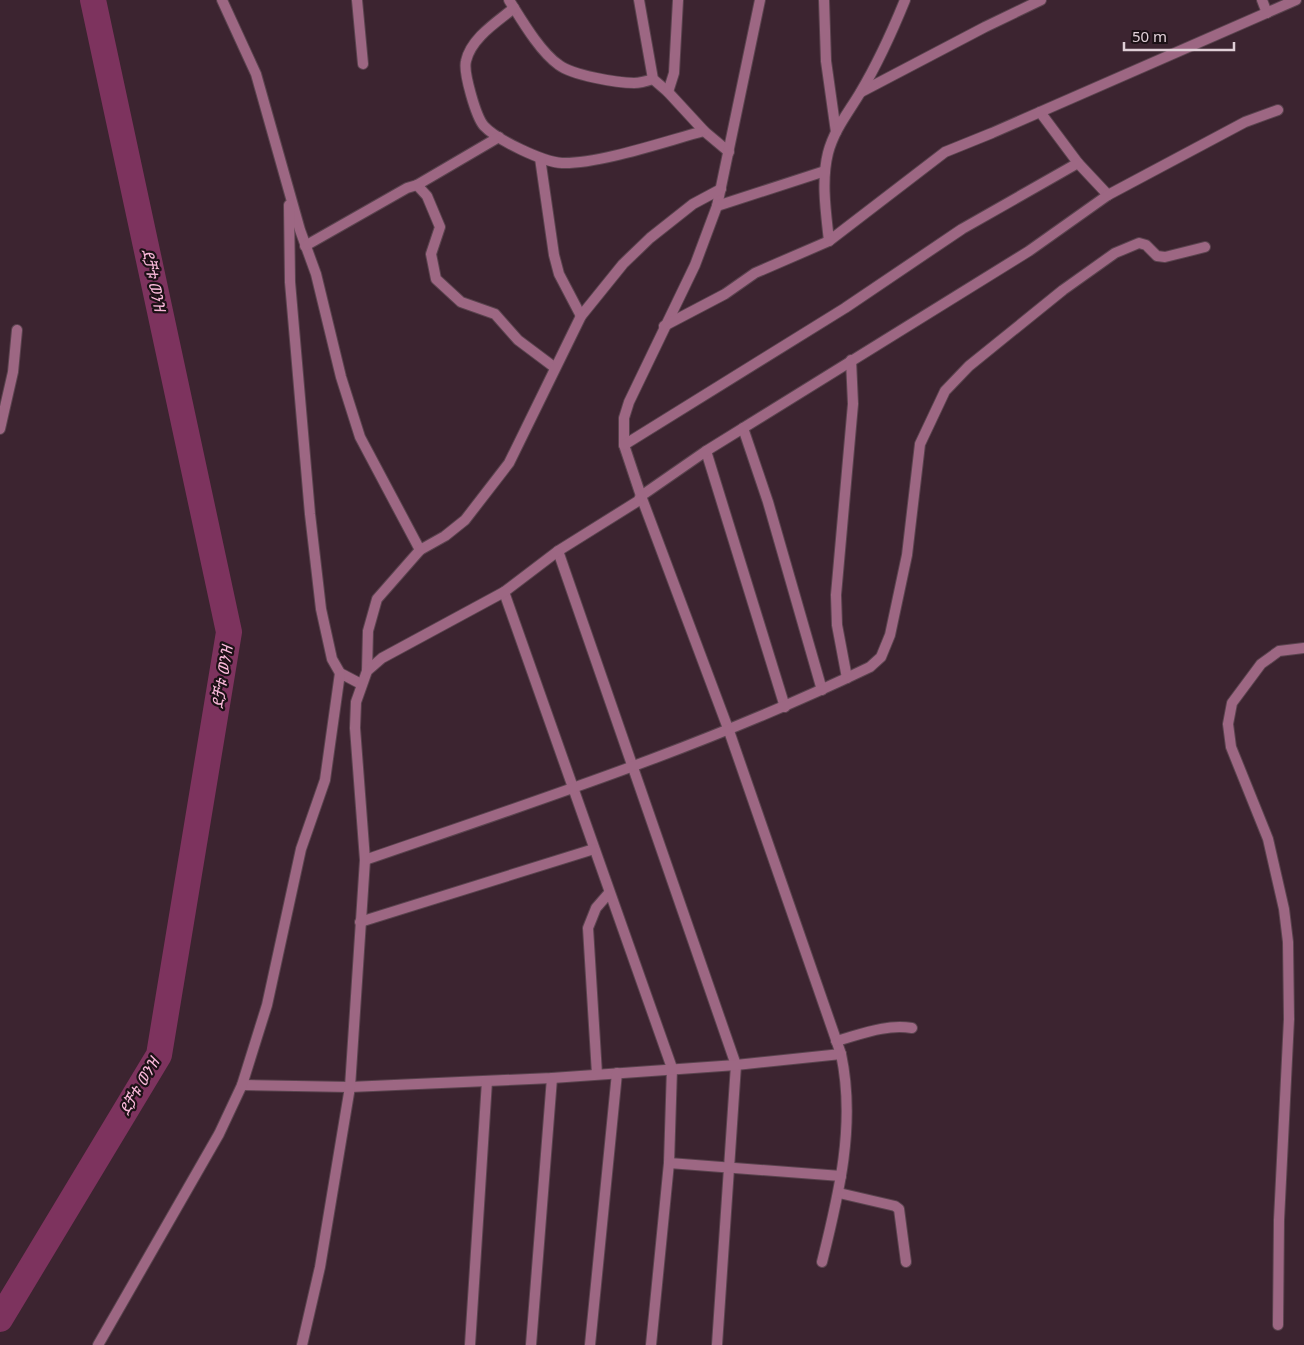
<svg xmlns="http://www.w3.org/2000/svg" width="1304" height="1345" font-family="'Noto Sans','Noto Sans Ethiopic',sans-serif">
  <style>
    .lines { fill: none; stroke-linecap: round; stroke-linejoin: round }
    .river { stroke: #7d335e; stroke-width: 26 }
    .minor-casing { stroke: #5a434e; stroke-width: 12 }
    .minor { stroke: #9d6783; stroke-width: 10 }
    .labels { text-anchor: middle; stroke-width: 4.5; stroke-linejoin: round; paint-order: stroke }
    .water-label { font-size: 16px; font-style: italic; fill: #fab9da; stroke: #1c1116 }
  </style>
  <rect width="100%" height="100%" fill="#3c2430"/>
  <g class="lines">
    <path class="river" d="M0 1319 159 1055 229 632 93 0"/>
    <g class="minor-casing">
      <g id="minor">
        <path d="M222 0 256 74 300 230 316 274 341 377 360 437 420 550"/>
        <path d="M357 0 363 64"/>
        <path d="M509 0C521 19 540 52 559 65 572 75 617 83 634 83 640 83 647 81 653 79"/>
        <path d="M639 0 653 79 668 92 704 131 729 152"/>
        <path d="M760 0 717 206 695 265 629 402 624 418V445L641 496 729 731 841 1054C856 1124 839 1194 822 1262"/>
        <path d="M824 0 826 61 836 132"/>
        <path d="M1262 0 1267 13"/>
        <path d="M514 8C497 22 471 38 466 61 463 72 476 117 484 126 497 140 543 162 562 163 600 164 666 141 704 131"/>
        <path d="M668 92 674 73 678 0"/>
        <path d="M861 92 985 27 1041 0"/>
        <path d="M1040 112 1078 163 1108 195"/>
        <path d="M540 158 554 255 559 274 581 316"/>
        <path d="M417 185 427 196 440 227 431 254 436 279 461 302 495 314 518 340 554 367"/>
        <path d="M289 205 290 282 310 514 321 609 332 659 340 673 361 684"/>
        <path d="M717 206 825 171"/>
        <path d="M829 241C826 213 821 181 828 153 834 130 848 113 860 93 878 63 892 32 905 0"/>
        <path d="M305 246 407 188 417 185 499 137"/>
        <path d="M664 326 725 294 755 273 829 241 945 152 992 133 1296 0"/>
        <path d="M743 428 768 502 822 690"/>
        <path d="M0 429 13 372 17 330"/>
        <path d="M624 445 845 308 962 229 1078 163"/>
        <path d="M706 451 785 707"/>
        <path d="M558 551 736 1065 717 1345"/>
        <path d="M504 592 672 1068 669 1163 651 1345"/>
        <path d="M367 671 368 631 377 599 420 550 445 536 465 520 509 463 581 316 623 264 650 238 693 204 721 189"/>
        <path d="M847 678 837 625 836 595 853 404 851 360"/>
        <path d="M365 860C536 801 706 746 870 667L881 657 890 635 907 555 920 444 945 391 969 366 1063 290 1115 253 1139 243 1146 245 1157 256 1165 257 1205 247"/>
        <path d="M360 922 594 849"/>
        <path d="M836 1041C862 1034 885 1024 912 1028"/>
        <path d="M597 1074 588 928 596 908 609 893"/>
        <path d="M242 1085 350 1087 552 1078 736 1065 841 1054"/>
        <path d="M669 1163 841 1176"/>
        <path d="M839 1193 895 1206 899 1209 906 1262"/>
        <path d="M1278 1325 1279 1220 1289 1019 1288 942 1284 909 1268 839 1231 747 1228 724 1232 703 1261 664 1279 651 1304 648"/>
        <path d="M98 1345 219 1134 242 1085 267 1005 301 849 325 780 340 673"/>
        <path d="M302 1345 320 1267 350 1087 365 860 355 728 356 702 367 671 382 658 504 592 558 551 638 501 641 496 706 451 1029 251 1108 195 1245 122 1278 110"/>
        <path d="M470 1345 487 1081"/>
        <path d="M531 1345 552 1078"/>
        <path d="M590 1345 617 1073"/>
      </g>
    </g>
    <use href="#minor" class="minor"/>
  </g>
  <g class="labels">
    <g class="water-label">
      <text transform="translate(154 280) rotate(78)" y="6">ደቻቱ ወንዝ</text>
      <text transform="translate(222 677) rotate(-81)" y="6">ደቻቱ ወንዝ</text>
      <text transform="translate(139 1086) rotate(-60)" y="6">ደቻቱ ወንዝ</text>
    </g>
  </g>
  <path d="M1124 42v8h110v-8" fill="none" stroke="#e0cfd7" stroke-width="2.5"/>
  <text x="1132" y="42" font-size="15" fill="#e0cfd7" stroke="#1c1116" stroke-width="4" paint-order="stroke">50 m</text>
</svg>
